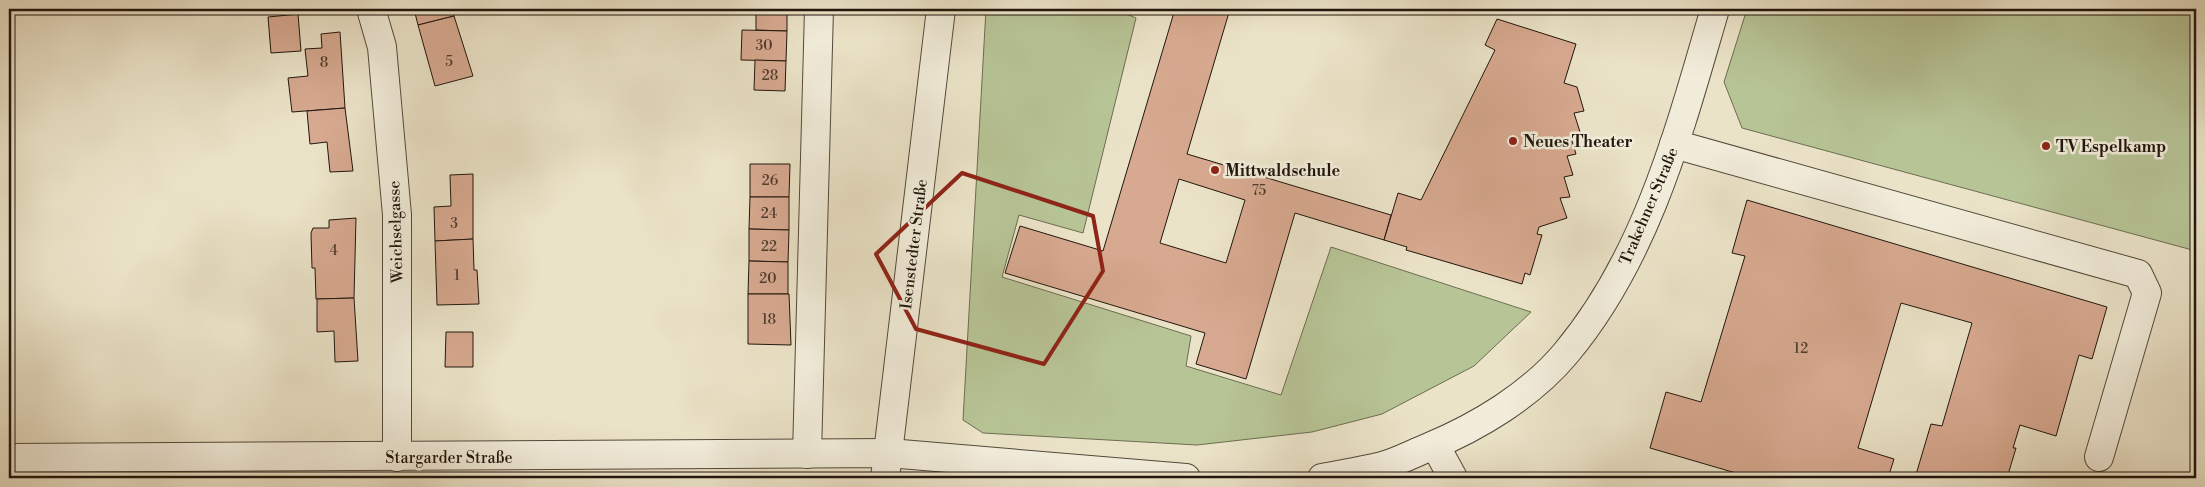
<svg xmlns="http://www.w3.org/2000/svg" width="2205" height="487" font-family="'Libre Bodoni',serif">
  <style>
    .green { fill: #b7c496; stroke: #6c6d51 }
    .building { fill: #d7a990; stroke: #20160c; fill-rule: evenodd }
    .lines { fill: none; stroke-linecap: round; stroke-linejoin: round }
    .minor-casing { stroke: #53493b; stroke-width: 30 }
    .minor { stroke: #f2eddb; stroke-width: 28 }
    .marked { fill: none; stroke: #8f2418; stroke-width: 4; stroke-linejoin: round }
    .poi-dot { fill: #8f2418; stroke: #f2eddb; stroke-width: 2 }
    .labels { text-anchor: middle; stroke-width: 5; stroke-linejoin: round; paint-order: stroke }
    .number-label { font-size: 14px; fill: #4e3b2d }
    .poi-label { font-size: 16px; font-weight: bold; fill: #20160c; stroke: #f2eddb; text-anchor: start }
    .street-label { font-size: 16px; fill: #20160c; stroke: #f2eddb }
  </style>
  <rect width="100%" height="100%" fill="#ebe3c8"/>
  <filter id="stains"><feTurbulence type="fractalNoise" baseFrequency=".004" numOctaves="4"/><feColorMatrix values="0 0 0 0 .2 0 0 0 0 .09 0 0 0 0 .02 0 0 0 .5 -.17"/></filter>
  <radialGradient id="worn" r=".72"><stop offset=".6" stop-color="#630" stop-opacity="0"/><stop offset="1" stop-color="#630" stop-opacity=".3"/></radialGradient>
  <g class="green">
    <path d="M986 9H1114L1136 18 1083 233 1019 215 1002 277 1191 336 1186 366 1281 395 1331 247 1531 312 1474 366 1382 414 1312 432 1197 445 983 433 963 420Z"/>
    <path d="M1747 9H2196V251L1742 128 1724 82Z"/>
  </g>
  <g class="building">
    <path d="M414 9H452L454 16 418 25Z"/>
    <path d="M756 9H787V31L756 30Z"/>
    <path d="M1175 9H1230L1187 154 1391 215 1384 240 1295 213 1246 379 1196 364 1205 333 1005 273 1020 226 1103 251ZM1179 179 1245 200 1226 263 1160 243Z"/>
    <path d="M298 14 301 51 271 53 268 17Z"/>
    <path d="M454 16 473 76 435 86 418 25Z"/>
    <path d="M1497 19 1576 44 1564 83 1577 87 1584 111 1574 113 1580 132 1570 134 1576 154 1567 156 1573 175 1564 177 1570 197 1560 198 1567 218 1539 227 1537 234 1542 235 1530 275 1525 273 1522 284 1406 250 1407 247 1384 240 1398 193 1421 200 1495 50 1485 45Z"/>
    <path d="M742 30 787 31 786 61 741 60Z"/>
    <path d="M340 32 345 108 292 112 288 78 308 76 305 49 322 48 321 34Z"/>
    <path d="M755 60 786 61 785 91 754 90Z"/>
    <path d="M345 108 353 171 330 172 327 142 310 144 307 111Z"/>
    <path d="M750 164H790L789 197H750Z"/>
    <path d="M473 174V239L435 241 434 207 451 206 450 175Z"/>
    <path d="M750 197H789V230L749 229Z"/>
    <path d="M1747 200 2107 307 2092 359 2079 355 2056 436 2020 425 2013 448H2016L2007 478H1915L1931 424 1942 426 1972 323 1901 303 1858 448 1894 459 1888 478H1753L1650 448 1666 392 1701 402 1745 256 1732 253Z"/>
    <path d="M356 218 354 298 316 299 315 268H312L311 233 313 228H329V220Z"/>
    <path d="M749 229 789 230 788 262 749 261Z"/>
    <path d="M473 239 474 270H477L479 304 437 305 435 241Z"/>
    <path d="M749 261 788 262V294H748Z"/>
    <path d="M748 294H789L791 345 748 344Z"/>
    <path d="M354 298 358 361 335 362 334 331 317 332V299Z"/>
    <path d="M446 332H473V367H445Z"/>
  </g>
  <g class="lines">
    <g class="minor-casing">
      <g id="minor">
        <path d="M371 9 382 47 397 215V457"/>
        <path d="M1674 144 2138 274 2147 293 2099 457"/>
        <path d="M1435 445 1453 478"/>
        <path d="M807 454 819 9"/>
        <path d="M9 458 889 453 1186 478"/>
        <path d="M885 478 941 9"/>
        <path d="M1322 478C1342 474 1362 471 1382 466 1397 462 1412 454 1427 448 1478 427 1531 395 1566 353 1648 255 1680 128 1715 9"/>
      </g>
    </g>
    <use href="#minor" class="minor"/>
  </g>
  <path class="marked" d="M962 173 1093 216 1103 271 1044 364 916 329 876 254Z"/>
  <g class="poi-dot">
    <circle cx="1513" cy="141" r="5"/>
    <circle cx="2046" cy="146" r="5"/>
    <circle cx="1215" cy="170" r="5"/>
  </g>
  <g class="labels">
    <g class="number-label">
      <text x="764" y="50">30</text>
      <text x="449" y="66">5</text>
      <text x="324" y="67">8</text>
      <text x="770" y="80">28</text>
      <text x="770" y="185">26</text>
      <text x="1259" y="195">75</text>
      <text x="769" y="218">24</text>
      <text x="454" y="228">3</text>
      <text x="769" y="251">22</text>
      <text x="334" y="255">4</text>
      <text x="457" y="280">1</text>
      <text x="768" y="283">20</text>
      <text x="769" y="324">18</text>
      <text x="1801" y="353">12</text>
    </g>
    <g class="poi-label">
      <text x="1523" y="147">Neues Theater</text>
      <text x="2056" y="152">TV Espelkamp</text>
      <text x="1225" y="176">Mittwaldschule</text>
    </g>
    <g class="street-label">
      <text transform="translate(1648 206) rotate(-67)" y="6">Trakehner Straße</text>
      <text transform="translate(395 232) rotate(-92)" y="6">Weichselgasse</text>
      <text transform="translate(913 244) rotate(-83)" y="6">Isenstedter Straße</text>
      <text x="449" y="463">Stargarder Straße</text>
    </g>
  </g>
  <rect width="2205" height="487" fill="none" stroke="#ebe3c8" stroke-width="30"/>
  <rect x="10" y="10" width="2185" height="467" fill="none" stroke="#20160c" stroke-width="2.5"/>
  <rect x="15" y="15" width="2175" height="457" fill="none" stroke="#20160c"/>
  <rect width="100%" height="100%" filter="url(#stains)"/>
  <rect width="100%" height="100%" fill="url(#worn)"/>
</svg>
